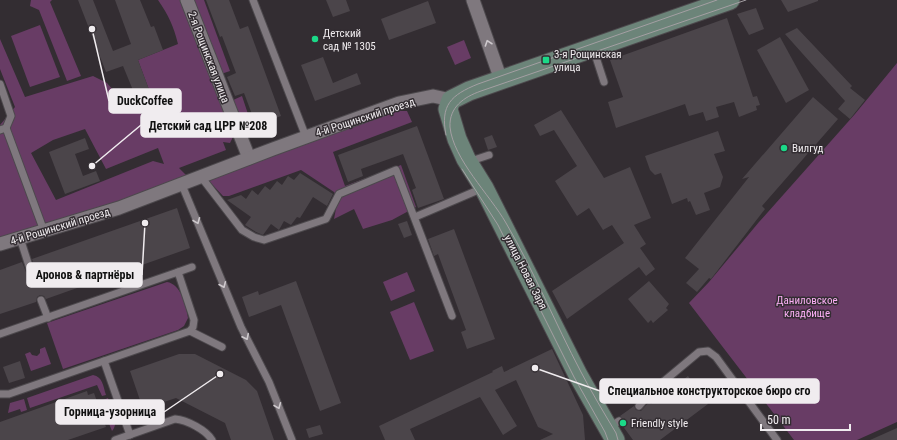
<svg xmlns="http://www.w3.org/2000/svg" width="897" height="440" font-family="'Roboto Condensed',sans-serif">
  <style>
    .green { fill: #683c65; fill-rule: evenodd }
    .building { fill: #4b454a }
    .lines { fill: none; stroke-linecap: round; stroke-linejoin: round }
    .lane-casing { stroke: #4d494d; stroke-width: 9 }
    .street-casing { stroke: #4d494d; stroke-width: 15 }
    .secondary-casing { stroke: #4d494d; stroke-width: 21 }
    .lane { stroke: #7f787e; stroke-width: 7 }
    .street { stroke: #7f787e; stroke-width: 13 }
    .secondary { stroke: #6c8479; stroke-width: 19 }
    .tram { stroke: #a49fa3; stroke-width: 1 }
    .oneway { stroke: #cec9cd }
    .poi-dot { fill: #1bd988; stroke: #332d32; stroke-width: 1.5 }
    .labels { text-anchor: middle; stroke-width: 3; stroke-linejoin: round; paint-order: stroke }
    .poi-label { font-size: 11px; fill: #f0ecef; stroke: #332d32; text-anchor: start }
    .street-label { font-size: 11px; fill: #f0ecef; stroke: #332d32 }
    .park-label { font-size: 11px; fill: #fbaff5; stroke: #332d32 }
    .leader { fill: none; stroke: #f0ecef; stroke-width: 1.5 }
    .callout-dot { fill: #f0ecef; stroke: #332d32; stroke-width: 1.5 }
    .callout { fill: #f0ecef; stroke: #f0ecef; stroke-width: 1.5 }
    .callout-label { font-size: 12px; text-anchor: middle; font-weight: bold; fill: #111 }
  </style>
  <rect width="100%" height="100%" fill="#332d32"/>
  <g class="green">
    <path d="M31 0H52L50 2 81 76 67 81 39 10 30 6Z"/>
    <path d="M158 0H182L234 135 230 143 223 142 226 150 179 168 186 175 119 201 0 239V125L15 107 0 69V39L25 97 93 76 107 83 131 111 144 114 141 104 156 97 151 95 138 60 178 44C173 25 169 16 158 0ZM85 129 106 169 158 148 164 164 153 161 56 200 31 153 53 140Z"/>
    <path d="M192 0H204L230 71 221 74Z"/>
    <path d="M40 25 60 77 30 87 11 36Z"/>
    <path d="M464 40 471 58 455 65 447 47Z"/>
    <path d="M897 63V422L857 440H794L689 303 709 282 759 222 855 114Z"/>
    <path d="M242 96 250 120 257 129 252 133 231 101Z"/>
    <path d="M396 111H407L412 122 333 152 345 186 401 165 416 207 392 220 363 229 354 209 334 219 338 198 334 192 301 170 229 196H223L207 179 339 128Z"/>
    <path d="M407 272 415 291 391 301 383 282Z"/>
    <path d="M167 282C181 284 186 306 188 318L184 326 178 330 63 369 47 323Z"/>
    <path d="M414 302 434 351 410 360 390 312Z"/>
    <path d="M45 347 51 364 31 371 25 354 30 352 32 355 37 356 40 353V349Z"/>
    <path d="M93 375C103 377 103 386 106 395L102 396 97 385 30 408 27 398Z"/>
    <path d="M108 398C111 408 120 423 112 431L108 421 110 420 103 400Z"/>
    <path d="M24 399 27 410 21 412 20 409 8 413 10 403Z"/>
  </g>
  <g class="building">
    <path d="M78 0H93L113 51 131 44 115 0H140L151 27 154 26 163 50 138 60 151 95 137 100 123 66 106 72Z"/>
    <path d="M206 0H229L240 29 248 26 281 116 256 125 244 93 235 96 227 77 236 73 222 36 220 37Z"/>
    <path d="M326 0H346L350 11 333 17Z"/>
    <path d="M781 0H818V1L788 12Z"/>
    <path d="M428 1 436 23 389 40 381 19Z"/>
    <path d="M756 8 764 29 749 35 737 14Z"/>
    <path d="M727 18 753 97 757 96 760 105 756 106 757 110 739 117 734 102 716 107 719 117 706 121 703 112 689 116 685 104 616 128 608 102 623 97 610 60Z"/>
    <path d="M797 28 852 86 850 88 865 100 850 119 838 109 845 101 827 81 828 80 827 81 785 34Z"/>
    <path d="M780 37 809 90 786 103 757 50Z"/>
    <path d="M323 57 333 83 357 73 361 84 315 101 301 65Z"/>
    <path d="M813 97 838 119 762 206 765 209 711 279 709 278 697 292 686 283 699 269 685 258 749 177 742 179Z"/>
    <path d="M561 110 604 178 630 167 651 218 634 225 646 244 640 248 655 269 646 276 639 267 567 319 552 291 624 243 612 225 603 230 589 208 577 216 555 181 577 166 554 130 540 136 534 125Z"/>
    <path d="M417 126 444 199 418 208 412 190 416 188 403 154 361 169 363 176 348 182 338 155Z"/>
    <path d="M718 131 725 151 714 154 723 177 720 187 704 193 710 210 696 215 690 201 688 202 687 198 672 204 661 173 655 175 650 170 645 156Z"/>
    <path d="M492 135 497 147 488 150 484 138Z"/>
    <path d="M85 138 89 149 75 154 83 176 96 171 100 181 65 194 49 152Z"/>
    <path d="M300 173 333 194 327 206 313 197 300 218 297 217 291 225 284 221 279 230 271 224 263 235 256 232 245 225 251 217 227 200 241 195 246 199 252 190 258 195 265 186 270 190 277 181 282 185 288 176 294 180Z"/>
    <path d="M177 208 190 248 46 299 44 296 40 295 37 297 36 302 0 314V270L22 262 26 272 32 274 35 270 32 259Z"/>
    <path d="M407 221 412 235 404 238 398 224Z"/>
    <path d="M454 229 495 339 467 349 461 332 466 330 438 254 434 256 428 239Z"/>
    <path d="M296 281 341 403 320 411 281 305 249 317 242 297 258 291 259 295Z"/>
    <path d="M649 281 669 304 666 308 668 310 653 323 651 320 648 323 628 299Z"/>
    <path d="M552 349 583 415 585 440H540L553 434 538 427 516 380 495 390 517 426 503 435 480 397 410 429 415 440H385L379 426 493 372 492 371 502 366 504 372Z"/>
    <path d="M179 354H195L246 380 257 391 274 440H231L225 423 176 398 143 409 130 371Z"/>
    <path d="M20 361 25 378 9 383 3 367Z"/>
    <path d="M688 376 708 404 660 440H633L622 425 624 420 620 416 634 406 636 410 641 411 649 402 651 404Z"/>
    <path d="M87 391 88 395 94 393 106 427 68 440H0V422Z"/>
    <path d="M320 425 323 434 309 438 306 429Z"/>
    <path d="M897 428V440H870Z"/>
  </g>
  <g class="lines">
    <g class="lane-casing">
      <g id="lane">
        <path d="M253 0 306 137"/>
        <path d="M593 48 604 82"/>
        <path d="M0 84 11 116 6 128 0 130"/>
        <path d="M6 128 44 231"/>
        <path d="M468 162 489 155"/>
        <path d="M202 178 242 230 254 237 264 240 326 219 339 194 396 170 452 316"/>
        <path d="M182 185 241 327 269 382 292 440"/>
        <path d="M415 217 483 188"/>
        <path d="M20 238 30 269"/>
        <path d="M178 272 192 267"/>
        <path d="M41 300 48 318"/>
        <path d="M190 331 222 347"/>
        <path d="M0 334 178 272 194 320 193 327 190 331 9 394H0"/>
        <path d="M104 361 130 435"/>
        <path d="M639 406 651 392 699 352 708 351 716 357 777 440"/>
        <path d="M608 428 619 421"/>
        <path d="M115 440 175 419C187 420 206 430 212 440"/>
      </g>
    </g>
    <g class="street-casing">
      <g id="street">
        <path d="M187 0 249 158"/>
        <path d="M473 0 501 80"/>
        <path d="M0 244 119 208 273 149 399 103 433 96 451 100"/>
      </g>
    </g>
    <g class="secondary-casing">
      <path id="secondary" d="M615 440 578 375 484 188 466 159 457 139 448 109 451 100 469 91 730 0"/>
    </g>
    <use href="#lane" class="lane"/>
    <use href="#street" class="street"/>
    <use href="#secondary" class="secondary"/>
    <g class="tram">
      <path d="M446 135C440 105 451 95 478 84L717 0"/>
      <path d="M462 169 498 225 574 377 605 432 608 440"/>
      <path d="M618 440 616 433C604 413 592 393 581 372 555 323 534 271 506 223 490 195 453 159 450 127 449 107 464 97 481 91L746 0"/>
    </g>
  </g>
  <defs><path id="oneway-chevron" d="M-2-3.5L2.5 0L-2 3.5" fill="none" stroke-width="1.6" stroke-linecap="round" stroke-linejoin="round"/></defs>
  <g class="oneway">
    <use href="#oneway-chevron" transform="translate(488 43) rotate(-109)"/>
    <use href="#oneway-chevron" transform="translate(197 221) rotate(68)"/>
    <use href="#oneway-chevron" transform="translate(223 285) rotate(67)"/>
    <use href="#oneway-chevron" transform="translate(246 337) rotate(64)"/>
    <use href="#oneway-chevron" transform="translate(278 406) rotate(68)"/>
  </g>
  <g class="poi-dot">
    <circle cx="315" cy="39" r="4"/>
    <rect x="542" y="56" width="8" height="8" rx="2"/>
    <circle cx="784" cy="148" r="4"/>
    <circle cx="623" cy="423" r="4"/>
  </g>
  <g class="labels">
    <g class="poi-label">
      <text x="323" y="37">Детский<tspan x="323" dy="13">сад № 1305</tspan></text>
      <text x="554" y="58">3-я Рощинская<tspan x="554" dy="13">улица</tspan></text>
      <text x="792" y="152">Вилгуд</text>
      <text x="631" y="427">Friendly style</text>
    </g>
    <g class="street-label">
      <text transform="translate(209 57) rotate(69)" y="4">2-я Рощинская улица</text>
      <text transform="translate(365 117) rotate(-18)" y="4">4-й Рощинский проезд</text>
      <text transform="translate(60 226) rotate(-17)" y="4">4-й Рощинский проезд</text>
      <text transform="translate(526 272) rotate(63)" y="4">улица Новая Заря</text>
    </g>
    <g class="park-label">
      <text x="807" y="304">Даниловское<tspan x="807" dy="13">кладбище</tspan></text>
    </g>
  </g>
  <path class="leader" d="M92 29L109 101M92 166L141 125M145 223L142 275M535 368L600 391M220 374L164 412"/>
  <g class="callout-dot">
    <circle cx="92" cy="29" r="4"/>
    <circle cx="92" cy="166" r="4"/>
    <circle cx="145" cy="223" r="4"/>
    <circle cx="535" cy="368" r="4"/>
    <circle cx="220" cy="374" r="4"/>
  </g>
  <g class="callout">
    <rect x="109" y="89" width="72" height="24" rx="4"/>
    <rect x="141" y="113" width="135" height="24" rx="4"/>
    <rect x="27" y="263" width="115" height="24" rx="4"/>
    <rect x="600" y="379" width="219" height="24" rx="4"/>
    <rect x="56" y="400" width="108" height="24" rx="4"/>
  </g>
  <g class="callout-label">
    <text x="145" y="105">DuckCoffee</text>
    <text x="208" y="130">Детский сад ЦРР №208</text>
    <text x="85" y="279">Аронов &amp; партнёры</text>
    <text x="709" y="395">Специальное конструкторское бюро сго</text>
    <text x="110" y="416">Горница-узорница</text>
  </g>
  <path d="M761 424v6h89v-6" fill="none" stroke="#f0ecef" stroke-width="2"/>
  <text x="767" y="424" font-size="12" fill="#f0ecef" stroke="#332d32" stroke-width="3" paint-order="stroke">50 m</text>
</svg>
